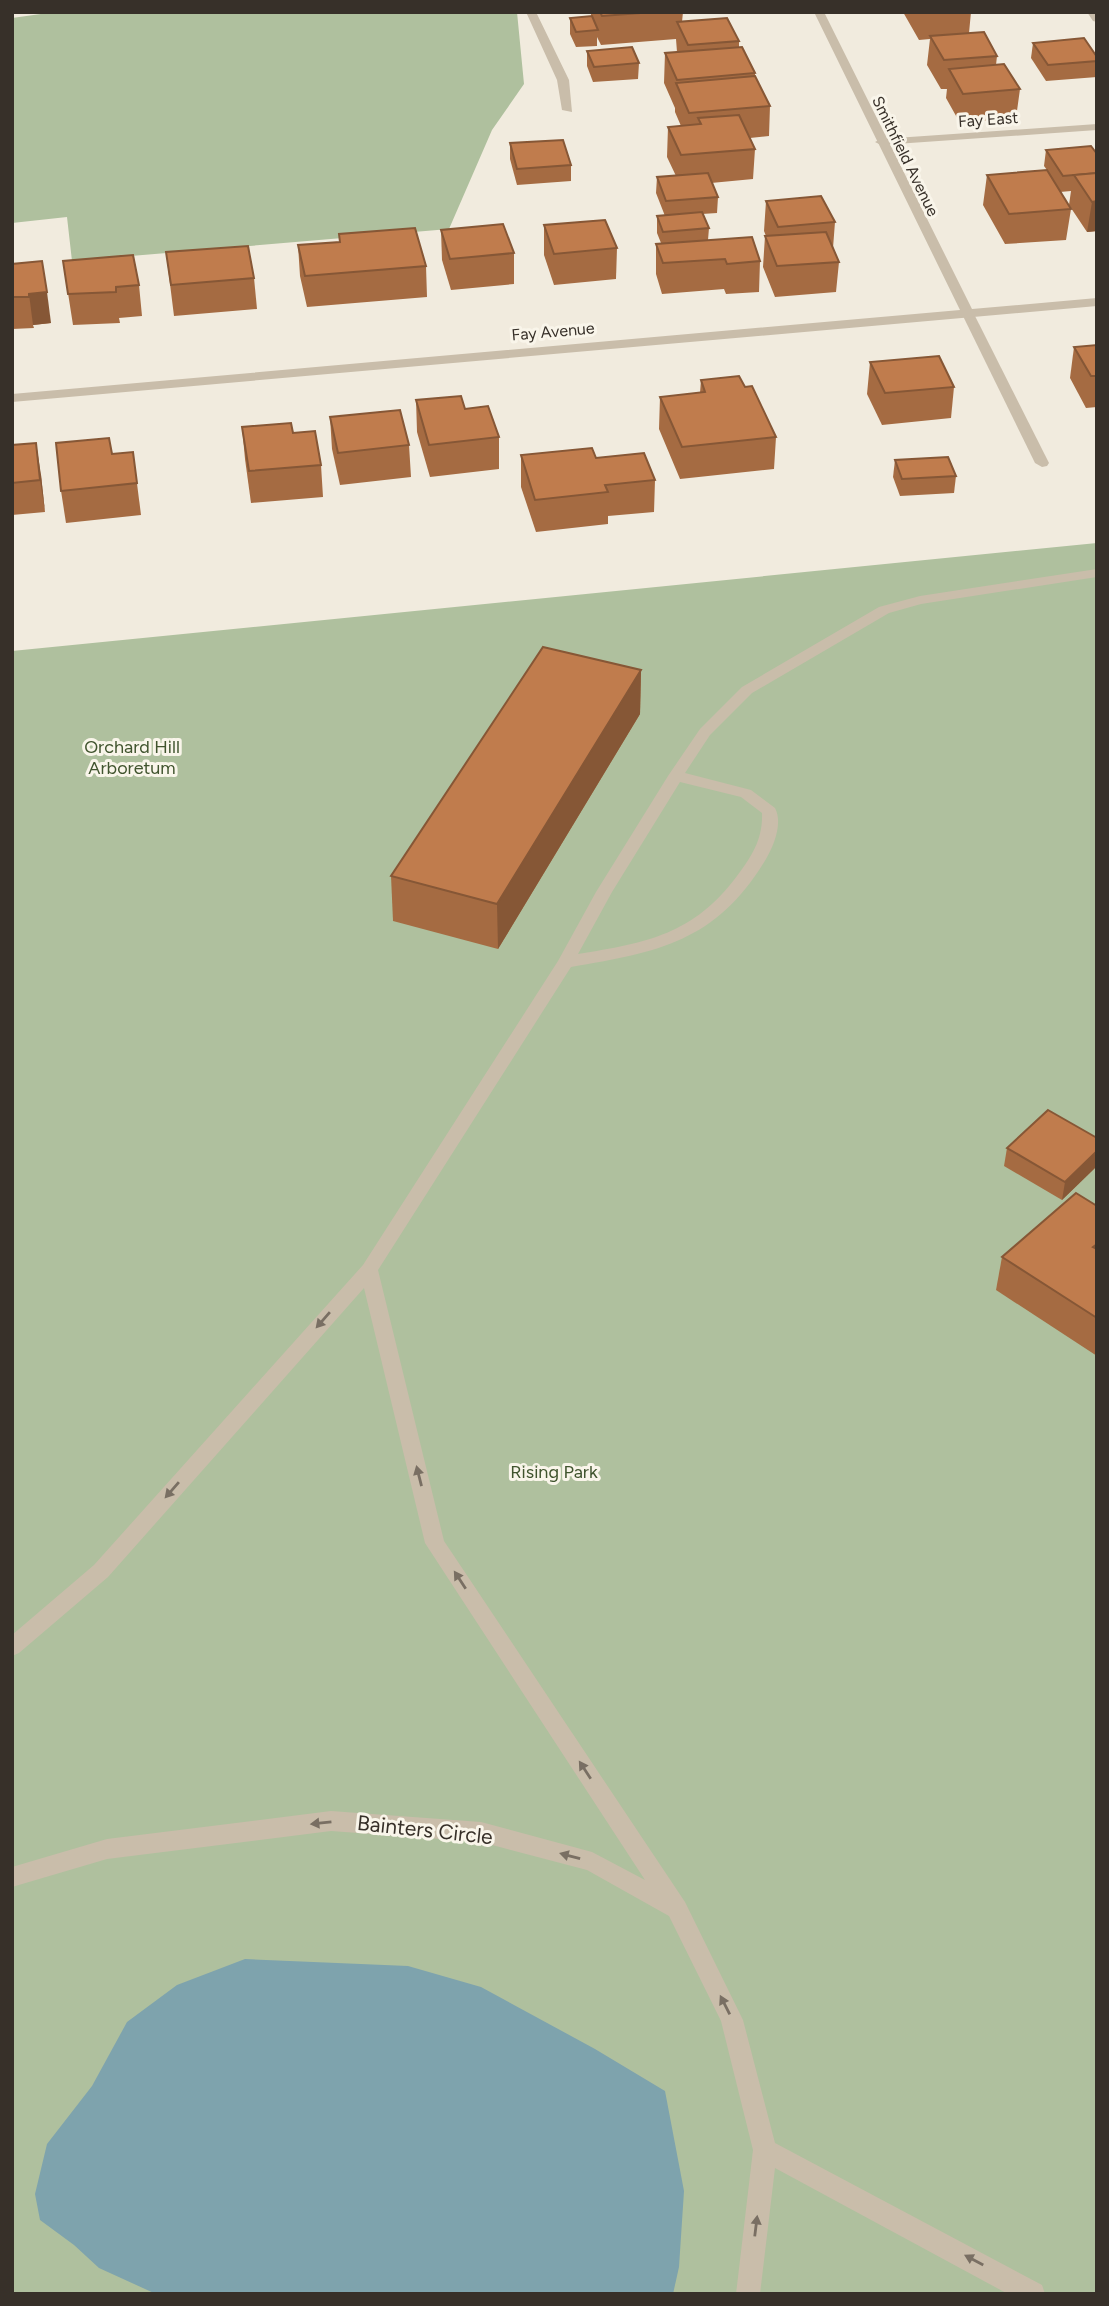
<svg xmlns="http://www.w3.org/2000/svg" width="1109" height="2306" font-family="Figtree,sans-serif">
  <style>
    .green { fill: #afc09e }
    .water { fill: #7ea3ad }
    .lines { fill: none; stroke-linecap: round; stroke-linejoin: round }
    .lane { fill: #c9bdaa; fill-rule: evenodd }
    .street { fill: #c9bdaa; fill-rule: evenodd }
    .wall { fill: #a56b42 }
    .shaded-wall { fill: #865736 }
    .building { fill: #c07c4d; stroke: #865736; stroke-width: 2 }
    .oneway { fill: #796f63 }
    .labels { text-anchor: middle; stroke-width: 6; stroke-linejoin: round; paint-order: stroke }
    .far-street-label { font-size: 16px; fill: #373029; stroke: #f9f5ea }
    .park-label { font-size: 18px; fill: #40542e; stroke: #f9f5ea }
    .near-street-label { font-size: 21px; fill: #373029; stroke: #f9f5ea }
  </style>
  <rect width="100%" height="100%" fill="#f1ebde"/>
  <g class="green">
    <path d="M55 12H517L524 84 492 130 449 229 72 261 67 217 12 223V18Z"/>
    <path d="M1097 543V2294H12V651Z"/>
  </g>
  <path class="water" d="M245 1959 408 1966 481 1987 595 2049 665 2091 684 2191 679 2267 673 2294H156L99 2268 74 2245 40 2220 35 2194 47 2144 92 2086 127 2022 177 1985Z"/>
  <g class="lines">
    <g class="lane">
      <path d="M526 12H536L569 80 572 112 562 110 557 80Z"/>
      <path d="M1087 12H1097V22L1093 21Z"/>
      <path d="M1097 124V130L881 145 875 142 881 139Z"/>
      <path d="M967 308 973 312 1049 463 1047 466 1042 467 1035 463 961 312Z"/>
      <path d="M1097 569V577L921 604 889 613 752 693 710 735 685 773 751 790 775 808C783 823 774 845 766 859 717 941 660 952 571 967L378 1270 444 1541 685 1902 743 2020 775 2143 1042 2285 1045 2294H1008L775 2168 760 2294H736L753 2150 721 2021 669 1916 587 1870 481 1842 331 1831 107 1859 12 1887V1867L107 1839 331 1811 481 1822 592 1852 645 1880 425 1543 364 1288 108 1577 19 1653 12 1656V1635L94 1565 363 1265 558 961 596 892 668 776 700 729 742 687 879 607 920 596ZM680 782 741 797 762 813C763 839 752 856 737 876 694 934 647 943 578 954L612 892Z"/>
    </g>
    <path class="street" d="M814 12H824L972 309 1097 298V306L12 402V394L960 310Z"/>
  </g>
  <g class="wall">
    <path d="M591 12H683L682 22 739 41V48L755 73V76L770 106 769 136 750 138 755 149 753 179 711 183 718 197 717 213 702 214 709 228 708 240 760 261 759 292 726 294 724 289 662 294 656 274V244L661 243 657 233V216H665L656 193 657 177 676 176 667 157 668 127 681 126 675 112V108L664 83 665 53 677 52 676 39 601 45 597 37V46L576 47 570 34V18L591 16Z"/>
    <path d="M903 12H971L969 33 997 56 996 65 1020 89 1016 118 960 123 946 98 947 89H941L927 65 930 39 919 40Z"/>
    <path d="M1033 43 1097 57V77L1046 81 1031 58Z"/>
    <path d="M587 51 639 63 638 79 593 82 587 66Z"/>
    <path d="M510 143 571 165V181L517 185 510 159Z"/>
    <path d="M1046 150 1097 154V231L1087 232 1069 205 1071 191 1060 192 1071 209 1066 240 1005 244 983 205 987 175 1047 170 1044 166Z"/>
    <path d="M766 201 835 222 833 248 839 262 836 292 775 297 763 267 765 236H766L764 231Z"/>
    <path d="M544 225 617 248 616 279 554 285 544 255Z"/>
    <path d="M441 230 514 253V284L451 290 442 260Z"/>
    <path d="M339 234 426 266 427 297 307 307 300 276 298 245 339 242Z"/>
    <path d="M166 252 254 278 257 309 174 316Z"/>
    <path d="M63 261 139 285 142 316 119 318 120 323 73 325Z"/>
    <path d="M12 264 51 323 33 325 34 328 12 329Z"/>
    <path d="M1097 345V407L1086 408 1070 378 1074 347Z"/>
    <path d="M870 362 954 387 951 418 882 425 867 394Z"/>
    <path d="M701 380 745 387 776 437 774 469 680 479 659 429 660 397 700 393Z"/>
    <path d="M416 400 465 409 499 437V469L430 477 417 432Z"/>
    <path d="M330 417 409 445 411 477 340 485 332 449Z"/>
    <path d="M242 427 293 433 321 465 323 497 251 503 245 459Z"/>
    <path d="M1097 427V444L1095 440Z"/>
    <path d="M12 445 41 475 45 512 12 515Z"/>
    <path d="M133 452 141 515 66 523 61 491 112 454Z"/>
    <path d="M521 455 596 458 655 480 654 512 608 516V524L536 532 521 487Z"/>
    <path d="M895 460 956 476 954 493 900 496 893 477Z"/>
    <path d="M641 670 640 714 498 949 393 921 391 876Z"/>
    <path d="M1097 1138V1166L1062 1200 1004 1166 1007 1148Z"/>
    <path d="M1097 1206V1356L996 1290 1002 1257Z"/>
  </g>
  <g class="shaded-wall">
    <path d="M1097 201V231L1087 232 1092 202Z"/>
    <path d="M47 292 51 323 33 325 29 294Z"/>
    <path d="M36 443 41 475 45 512 40 480Z"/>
    <path d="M641 670 640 714 498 949 497 904Z"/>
    <path d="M1097 1151V1166L1062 1200 1065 1182Z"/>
  </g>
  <g class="building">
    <path d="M600 12H654L602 16Z"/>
    <path d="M592 16 598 30 576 32 570 18Z"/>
    <path d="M727 18 739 41 688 45 677 22Z"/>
    <path d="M984 32 997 56 944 60 930 36Z"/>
    <path d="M1084 38 1097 57V61L1048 65 1033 43Z"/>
    <path d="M632 47 639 63 594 67 587 51Z"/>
    <path d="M742 47 755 73 677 80 665 53Z"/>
    <path d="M1004 64 1020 89 963 94 949 69Z"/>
    <path d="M755 76 770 106 689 113 676 83Z"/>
    <path d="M739 115 755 149 681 155 668 127 701 124 698 118Z"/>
    <path d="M563 140 571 165 517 169 510 143Z"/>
    <path d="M1091 146 1097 154V173L1074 175 1063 176 1046 150Z"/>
    <path d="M1047 170 1071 209 1009 214 987 175Z"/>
    <path d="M708 173 718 197 666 201 657 177Z"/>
    <path d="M1097 173V201L1092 202 1074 175Z"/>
    <path d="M821 196 835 222 778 227 766 201Z"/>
    <path d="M702 212 709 228 663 232 657 216Z"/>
    <path d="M605 220 617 248 554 254 544 225Z"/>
    <path d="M503 224 514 253 450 259 441 230Z"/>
    <path d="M415 228 426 266 305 276 298 245 340 242 339 234Z"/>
    <path d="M826 232 839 262 777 266 765 236Z"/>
    <path d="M752 237 760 261 727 264 725 259 663 263 656 244Z"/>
    <path d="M248 246 254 278 171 285 166 252Z"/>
    <path d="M133 255 139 285 116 287V292L68 294 63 261Z"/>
    <path d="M42 261 47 292 29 294V297H12V264Z"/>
    <path d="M1097 345V376H1091L1074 347Z"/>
    <path d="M939 356 954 387 885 393 870 362Z"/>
    <path d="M739 376 745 387 752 386 776 437 682 447 660 397 705 392 701 380Z"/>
    <path d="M461 396 465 409 488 406 499 437 429 445 416 400Z"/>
    <path d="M400 410 409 445 338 453 330 417Z"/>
    <path d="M291 423 293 433 315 431 321 465 249 471 242 427Z"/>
    <path d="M109 438 112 454 133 452 137 483 61 491 56 443Z"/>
    <path d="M36 443 40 480 12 483V445Z"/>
    <path d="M592 448 596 458 644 453 655 480 605 485 608 492 535 500 521 455Z"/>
    <path d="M948 457 956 476 902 479 895 460Z"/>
    <path d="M543 647 641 670 497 904 391 876Z"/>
    <path d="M1048 1110 1097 1138V1151L1065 1182 1007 1148Z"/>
    <path d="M1076 1193 1097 1206V1244L1093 1247 1097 1249V1318L1002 1257Z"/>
  </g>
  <defs><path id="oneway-solid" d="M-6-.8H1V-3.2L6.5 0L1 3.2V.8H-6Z" transform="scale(1.75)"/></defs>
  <g class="oneway">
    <use href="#oneway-solid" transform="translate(323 1320) rotate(131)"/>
    <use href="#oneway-solid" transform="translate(419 1476) rotate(-104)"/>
    <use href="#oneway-solid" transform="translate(172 1490) rotate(131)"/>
    <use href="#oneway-solid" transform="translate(460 1580) rotate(-123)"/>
    <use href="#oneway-solid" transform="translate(585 1770) rotate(-123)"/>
    <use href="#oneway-solid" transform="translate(321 1823) rotate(174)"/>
    <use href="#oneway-solid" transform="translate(570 1856) rotate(-165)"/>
    <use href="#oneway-solid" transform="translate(725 2005) rotate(-117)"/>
    <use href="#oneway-solid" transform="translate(756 2226) rotate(-83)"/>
    <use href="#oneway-solid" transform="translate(974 2260) rotate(-152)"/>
  </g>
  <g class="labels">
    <g class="far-street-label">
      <text transform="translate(988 119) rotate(-4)" y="6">Fay East</text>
      <text transform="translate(906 156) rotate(64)" y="6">Smithfield Avenue</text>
      <text transform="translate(553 331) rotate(-5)" y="6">Fay Avenue</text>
    </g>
    <g class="park-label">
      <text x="132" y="753">Orchard Hill<tspan x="132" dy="21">Arboretum</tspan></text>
      <text x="554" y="1478">Rising Park</text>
    </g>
    <g class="near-street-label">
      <text transform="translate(425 1830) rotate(6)" y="7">Bainters Circle</text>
    </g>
  </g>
  <rect width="1109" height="2306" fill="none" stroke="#373029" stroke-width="28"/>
</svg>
